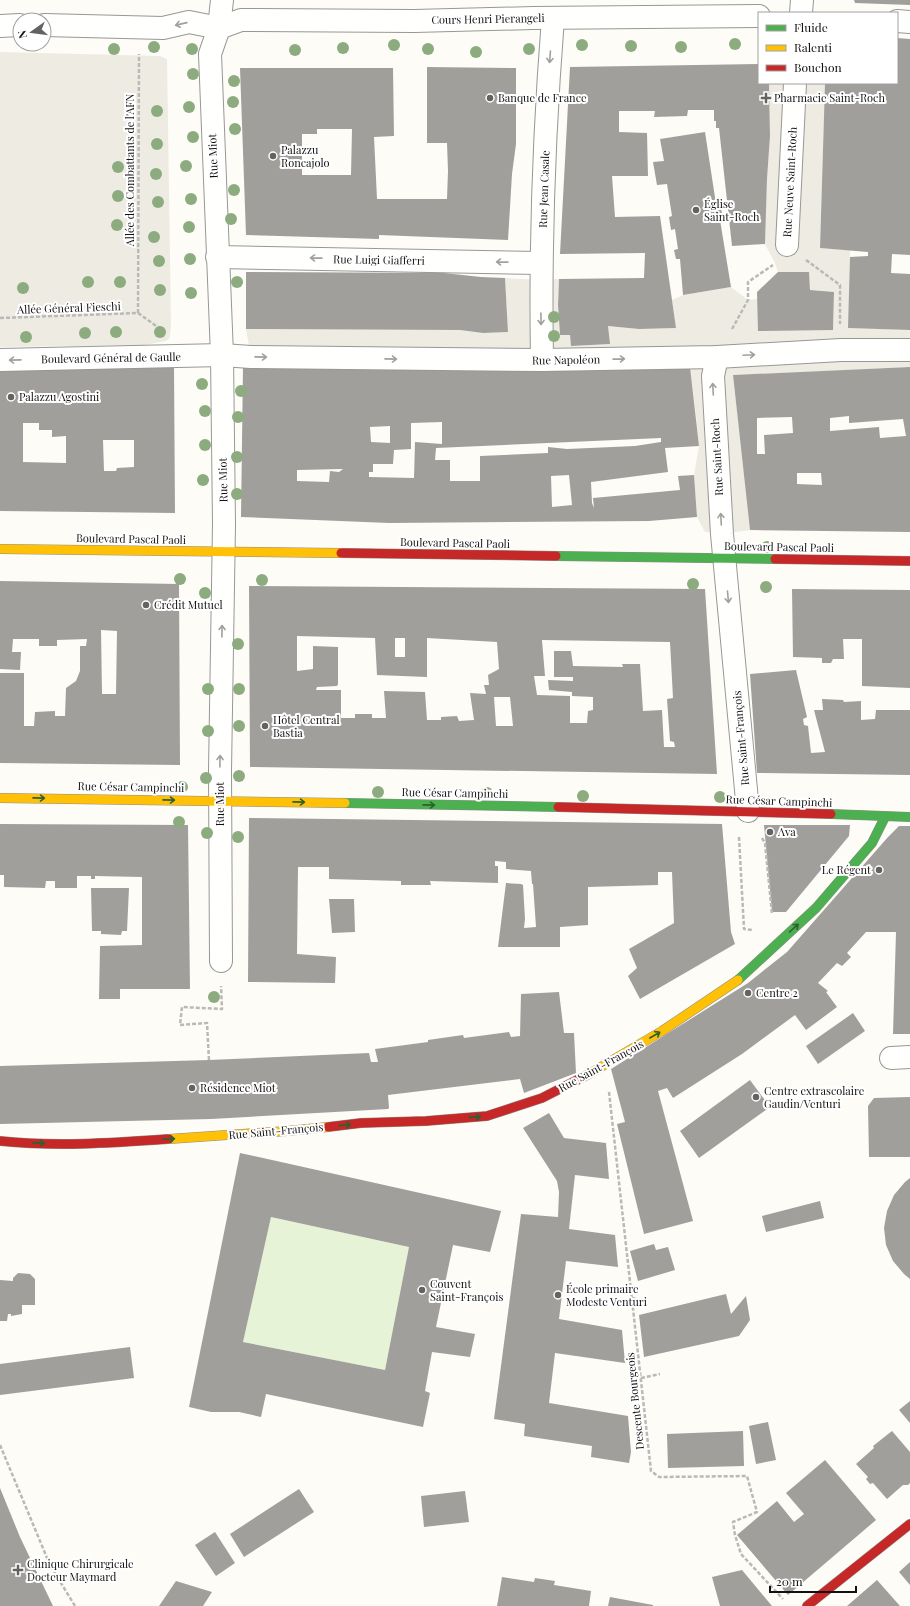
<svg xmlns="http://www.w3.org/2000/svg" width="910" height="1606" font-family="'Playfair Display',serif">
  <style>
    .green { fill: #e7f3d7 }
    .plaza { fill: #edebe2 }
    .building { fill: #a19f9c; fill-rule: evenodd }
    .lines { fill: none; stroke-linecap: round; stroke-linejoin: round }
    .street-casing { stroke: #979795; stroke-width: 24 }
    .fast-casing { stroke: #8e8d8b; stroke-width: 10 }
    .slow-casing { stroke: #8e8d8b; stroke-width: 10 }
    .jam-casing { stroke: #8e8d8b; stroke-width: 10 }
    .path { stroke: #b9b9b8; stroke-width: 2.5; stroke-dasharray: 4 2; stroke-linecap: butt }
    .street { stroke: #fffffe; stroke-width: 22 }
    .fast { stroke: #4caf50; stroke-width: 9 }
    .slow { stroke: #ffc107; stroke-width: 9 }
    .jam { stroke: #c62828; stroke-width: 9 }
    .tree { fill: #8cac80 }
    .oneway { stroke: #a0a09f }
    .oneway2 { stroke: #2e6030 }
    .poi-dot { fill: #646362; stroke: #fff; stroke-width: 1.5 }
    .labels { text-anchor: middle; stroke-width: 4; stroke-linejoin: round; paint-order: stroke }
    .street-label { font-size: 11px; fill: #111; stroke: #fff }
    .poi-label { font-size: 11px; fill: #111; stroke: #fff; text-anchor: start }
  </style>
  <rect width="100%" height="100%" fill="#fdfcf7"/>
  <path class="green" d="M271 1217 409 1247 385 1370 243 1342Z"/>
  <g class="plaza">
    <path d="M0 52 160 56 167 59 171 325 170 336 169 339 165 341 144 345 0 347Z"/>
    <path d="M769 83H825L820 248 850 250 849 328 910 330V367L733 375 750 530 722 534 705 532 697 517 694 475 699 446 696 415 690 367H552L506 371 468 368 363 367 327 369 295 368 251 357 246 329 460 330 483 333 508 332 505 278 540 280 559 279 558 305 560 335H570L572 346 609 344 608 326 640 329 676 328 672 300 683 295 731 287 748 300 758 299 833 330 834 292 810 290 809 272H778L775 263 765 244 767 179 770 136Z"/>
  </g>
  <g class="building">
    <path d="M854 0H910V5L855 3Z"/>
    <path d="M897 38 910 39V255L892 254 891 273 910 274V330L848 328 850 257 868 256V252L820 248 825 83H897Z"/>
    <path d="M759 64V83H769L770 136 767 179 765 244 732 246 719 128H716V121H714V110H688L687 116 654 117 655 111H619V132L647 133 648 176H612L615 217 660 216 676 328 639 329 608 326 610 344 571 346 570 335H560L558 305 559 279 644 278 645 253 560 254 570 67Z"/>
    <path d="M427 67 516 68V144L512 174 508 240 379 235V239L246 235 240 68H393L394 136 374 137 377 199H447L448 171 447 143H427ZM317 129H352L351 175H302V134H317Z"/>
    <path d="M705 132 716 204 720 203 723 219 720 220 731 287 683 295 680 259H676L674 250 678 249 675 229 671 230 669 217 672 216 667 184 657 185 653 162 664 161 660 139Z"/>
    <path d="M246 272 444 273 481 277 505 278 508 332 483 333 460 330 246 329Z"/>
    <path d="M778 272H809L810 290 834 292 833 330 758 331 757 292Z"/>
    <path d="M174 366 175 513 0 511V370ZM23 423H39V430H52V437L66 436V463L23 462ZM103 440H134V467L117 468 116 471H104Z"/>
    <path d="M243 366 327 369 363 367 468 368 506 371 552 367H690L699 446 665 448 668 472 591 482 592 503 594 508 593 498 680 490 678 476 694 475 697 517 649 521 389 523 241 517ZM442 422V444L415 442 414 478 369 477V472H373V464H393L394 450 411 449V423ZM390 426V443L371 442 370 427ZM661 438V442L635 446 567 449 548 447V453L480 456V481H450V460H435L436 448ZM343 469 339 472 330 471 329 482 297 481V470ZM569 475 572 505 552 507 551 476Z"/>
    <path d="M910 367V532L750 530 733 375ZM849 416V423L903 419 906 436 880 438 879 427 830 431V418ZM792 417 793 433 764 435 765 454H757V418ZM797 473H821L822 485 797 484Z"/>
    <path d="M0 581 179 584 180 765 0 763V673H24V726H34L35 712 55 711V716H65L66 688 76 681 80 671V646H86L87 639 57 640V646H39V639H13L12 652H21L20 670 0 669ZM101 630 117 631 116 694H102Z"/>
    <path d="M249 586 705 589 717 774 250 767ZM297 636 375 638 377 675 427 677V638L497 642 499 669 488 675 489 685H484L486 694 470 693 474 720 459 721 457 716 441 717V720H427L425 692 384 691 386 718H372V714H355V718H341V690H316L317 687 337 686 338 684V647L313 646V669L297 671ZM395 638H405V657H395ZM542 640 670 642 673 698 667 699 670 741 674 742 675 747H664L662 710 643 711 640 664H622L623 667 573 666 571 651H554V677H573V681L548 680 549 690 572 692V696L593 697V710L588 711 587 723H570V696L537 695 534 676H545ZM494 697H510L513 726H496Z"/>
    <path d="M792 589 910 590V688L862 686V639H843L844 659H833L831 663H822V658L793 657Z"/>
    <path d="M796 670 807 717 803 719 804 725 808 726 811 753 825 752 814 710H823L822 699 843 700 844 702 861 701V720L875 719 876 710H910V775L757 773 750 674Z"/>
    <path d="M249 818 722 824 731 932 735 944 640 999 628 976 637 968 629 949 674 923 672 872H658V885L588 887V925L560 927V947H498L506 883 521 884 523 885 525 919 524 928 536 927 533 884H532L531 871 506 869V862L495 861V866H498V883L430 881 431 885H401V881L329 879V867H298L297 954 336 957 335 983 248 982Z"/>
    <path d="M0 824 188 825 190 989H120V999H99L100 946 142 945V877L95 876V879H91V876H77V888H55V881H46L45 888 4 887V875H0Z"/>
    <path d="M764 825H850L849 836 786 912H772Z"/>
    <path d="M899 826H910V1034H893L896 932H866L847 953 851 957 842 966 837 963 818 983 828 991 826 992 837 1007 806 1030 795 1015 742 1054 673 1098 667 1088 658 1091 693 1221 644 1234 617 1124 625 1122 611 1069 748 983 787 952 888 837Z"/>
    <path d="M91 888H129L127 931H122L121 935 101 934V931H92Z"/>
    <path d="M329 899H354L355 932 332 933Z"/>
    <path d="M559 992 564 1033H574L576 1073 524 1093 520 1079 388 1095 389 1108 388 1109 211 1119 0 1124V1066L209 1060 369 1053 371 1062H378L375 1049 428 1042V1040L463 1035 464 1038 509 1032 511 1037 520 1036 521 994Z"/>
    <path d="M853 1013 865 1031 818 1064 806 1046Z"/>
    <path d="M750 1080 770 1107 699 1158 680 1131Z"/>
    <path d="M910 1097V1157H869L868 1106 874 1098Z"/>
    <path d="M549 1113 564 1138 606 1143 609 1179 575 1175 569 1229 615 1235 618 1267 566 1261 559 1319 622 1330 625 1363 555 1353 549 1403 628 1416 631 1452 629 1463 591 1457 592 1446 524 1436 525 1424 494 1419 521 1214 558 1217 559 1192 557 1181 523 1128Z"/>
    <path d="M240 1153 501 1211 490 1252 453 1245 436 1327 475 1334 470 1357 432 1352 425 1391 430 1393 423 1427 266 1394 261 1417 239 1412H211L189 1407ZM271 1217 409 1247 385 1370 243 1342Z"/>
    <path d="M910 1178V1279L904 1274 893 1261 886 1245 884 1228 887 1211 894 1195 905 1182Z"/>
    <path d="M820 1201 824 1218 766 1232 762 1216Z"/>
    <path d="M654 1244 656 1250 668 1247 675 1270 638 1281 630 1251Z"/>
    <path d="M18 1273 30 1274 35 1279V1305H22V1314L11 1316V1314H8L7 1321H0V1280L13 1281V1278Z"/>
    <path d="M726 1294 731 1314 746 1296 750 1320 739 1336 644 1357 639 1315Z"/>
    <path d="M130 1347 134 1378 0 1395V1364Z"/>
    <path d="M910 1401V1423L899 1410Z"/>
    <path d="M768 1422 776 1460 756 1464 749 1426Z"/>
    <path d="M743 1431 744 1466 668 1468 667 1434Z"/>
    <path d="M892 1431 910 1452V1483L908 1485H903L887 1499 873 1483 870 1484 866 1479 868 1477 856 1464 874 1448 873 1446Z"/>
    <path d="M825 1460 876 1520 788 1595 737 1535 777 1501 794 1522 804 1514 786 1493Z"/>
    <path d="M0 1488 20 1537 53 1606H0Z"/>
    <path d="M299 1489 314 1512 244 1557 230 1534Z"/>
    <path d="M465 1491 469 1522 424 1527 421 1496Z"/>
    <path d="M215 1532 235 1563 216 1576 195 1545Z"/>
    <path d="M910 1562V1585L899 1572Z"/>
    <path d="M742 1570 772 1606H720L712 1577Z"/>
    <path d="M502 1577 534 1582 535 1578 555 1581 554 1585 591 1591 589 1606H497Z"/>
    <path d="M877 1580 900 1606H847Z"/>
    <path d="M176 1581 212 1592 203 1606H159Z"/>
    <path d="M610 1597 653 1605V1606H608Z"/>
  </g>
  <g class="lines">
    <g class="street-casing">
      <g id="street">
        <path d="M801 13 802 0"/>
        <path d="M897 21 910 22"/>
        <path d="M44 25 163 28 189 22 219 28 241 20 414 21 533 18 759 16"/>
        <path d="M0 26 20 25"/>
        <path d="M787 245 795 83"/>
        <path d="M217 257 541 263"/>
        <path d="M717 357 713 376 722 534 748 811"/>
        <path d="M0 360 222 355 251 357 542 360 717 357 841 350H910"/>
        <path d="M542 360C540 246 544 132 553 18"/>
        <path d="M221 961 220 771 224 524 222 355 210 54 219 28 222 0"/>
        <path d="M891 1058 910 1057"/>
      </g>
    </g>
    <g class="fast-casing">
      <g id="fast">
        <path d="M556 556 775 559"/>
        <path d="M345 803 558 807"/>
        <path d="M831 814 910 817"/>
        <path d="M738 980 816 908 872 843 885 817"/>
      </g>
    </g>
    <g class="slow-casing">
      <g id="slow">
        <path d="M0 549 341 553"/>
        <path d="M0 798 345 803"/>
        <path d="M589 1074 662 1031 738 980"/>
        <path d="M169 1139 287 1131 328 1127"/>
      </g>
    </g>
    <g class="jam-casing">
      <g id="jam">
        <path d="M341 553 556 556"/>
        <path d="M775 559 910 561"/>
        <path d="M558 807 831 814"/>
        <path d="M328 1127 361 1123 426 1121 487 1116 542 1098 589 1074"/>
        <path d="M0 1141C56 1147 112 1143 169 1139"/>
        <path d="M807 1606 910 1524"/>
      </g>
    </g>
    <g class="path">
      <path d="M806 260 840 285V324"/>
      <path d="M138 313 139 54"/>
      <path d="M138 313 162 330"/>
      <path d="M0 318 138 313"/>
      <path d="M732 329 748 300V282L773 265"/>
      <path d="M739 837 744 929 753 930"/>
      <path d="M762 838 765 843 772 914"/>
      <path d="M209 1060 207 1023 180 1025 182 1007 222 1009 221 986"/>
      <path d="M609 1092 651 1471 659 1477 747 1476 757 1512 733 1522 735 1535 741 1554 783 1599"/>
      <path d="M632 1298 648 1301"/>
      <path d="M641 1378 660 1374"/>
      <path d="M0 1445 50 1565 75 1606"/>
    </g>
    <use href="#street" class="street"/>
    <use href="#fast" class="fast"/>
    <use href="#slow" class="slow"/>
    <use href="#jam" class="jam"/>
  </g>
  <g class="tree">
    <circle cx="735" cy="44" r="6"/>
    <circle cx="394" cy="45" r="6"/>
    <circle cx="582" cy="45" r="6"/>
    <circle cx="631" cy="46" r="6"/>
    <circle cx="154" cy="47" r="6"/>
    <circle cx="681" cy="47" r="6"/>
    <circle cx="343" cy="48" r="6"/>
    <circle cx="114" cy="49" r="6"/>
    <circle cx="192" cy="49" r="6"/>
    <circle cx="428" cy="49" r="6"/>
    <circle cx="529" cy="49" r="6"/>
    <circle cx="295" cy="50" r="6"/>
    <circle cx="476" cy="52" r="6"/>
    <circle cx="193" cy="74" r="6"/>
    <circle cx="234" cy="81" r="6"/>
    <circle cx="233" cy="102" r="6"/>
    <circle cx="189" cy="107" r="6"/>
    <circle cx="157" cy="111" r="6"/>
    <circle cx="235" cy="129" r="6"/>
    <circle cx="193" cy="137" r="6"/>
    <circle cx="157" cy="144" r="6"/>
    <circle cx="186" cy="166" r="6"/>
    <circle cx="118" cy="167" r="6"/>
    <circle cx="156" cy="174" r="6"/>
    <circle cx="234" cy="190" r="6"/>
    <circle cx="118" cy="196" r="6"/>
    <circle cx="191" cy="199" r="6"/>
    <circle cx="158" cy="202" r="6"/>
    <circle cx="231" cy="219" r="6"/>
    <circle cx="117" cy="225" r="6"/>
    <circle cx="189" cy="227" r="6"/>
    <circle cx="154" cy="237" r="6"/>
    <circle cx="190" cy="259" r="6"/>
    <circle cx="159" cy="261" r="6"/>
    <circle cx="88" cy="282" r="6"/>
    <circle cx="120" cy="282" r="6"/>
    <circle cx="237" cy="282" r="6"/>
    <circle cx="23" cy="288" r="6"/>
    <circle cx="160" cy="290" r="6"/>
    <circle cx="191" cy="293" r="6"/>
    <circle cx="554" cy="317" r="6"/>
    <circle cx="116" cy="332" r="6"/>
    <circle cx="160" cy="332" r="6"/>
    <circle cx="85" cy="333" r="6"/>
    <circle cx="554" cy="336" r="6"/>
    <circle cx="26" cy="337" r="6"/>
    <circle cx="202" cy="384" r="6"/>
    <circle cx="241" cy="391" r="6"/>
    <circle cx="205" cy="411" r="6"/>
    <circle cx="238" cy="417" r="6"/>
    <circle cx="205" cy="445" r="6"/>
    <circle cx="237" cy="457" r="6"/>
    <circle cx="203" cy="480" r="6"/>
    <circle cx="237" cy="494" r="6"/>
    <circle cx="767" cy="547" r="6"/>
    <circle cx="180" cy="579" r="6"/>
    <circle cx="262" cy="580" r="6"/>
    <circle cx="693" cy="584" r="6"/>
    <circle cx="766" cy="587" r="6"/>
    <circle cx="205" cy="593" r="6"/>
    <circle cx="238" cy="644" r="6"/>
    <circle cx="208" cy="689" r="6"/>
    <circle cx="239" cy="689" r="6"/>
    <circle cx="239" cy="726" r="6"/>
    <circle cx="208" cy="731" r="6"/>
    <circle cx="239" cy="776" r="6"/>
    <circle cx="206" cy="778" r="6"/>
    <circle cx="182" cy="787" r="6"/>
    <circle cx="378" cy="792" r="6"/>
    <circle cx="487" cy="793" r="6"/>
    <circle cx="583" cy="796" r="6"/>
    <circle cx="720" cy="797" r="6"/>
    <circle cx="179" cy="822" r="6"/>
    <circle cx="207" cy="833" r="6"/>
    <circle cx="238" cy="837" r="6"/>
    <circle cx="214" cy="997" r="6"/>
  </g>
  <defs><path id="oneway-shaft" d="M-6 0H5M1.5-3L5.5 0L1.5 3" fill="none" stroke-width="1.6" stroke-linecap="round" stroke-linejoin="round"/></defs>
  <g class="oneway">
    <use href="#oneway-shaft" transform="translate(181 24) rotate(167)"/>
    <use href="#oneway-shaft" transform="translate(550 57) rotate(94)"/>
    <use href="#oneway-shaft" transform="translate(316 258) rotate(-179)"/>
    <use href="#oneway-shaft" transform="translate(502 262) rotate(-179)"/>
    <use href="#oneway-shaft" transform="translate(541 319) rotate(89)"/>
    <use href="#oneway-shaft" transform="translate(749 355) rotate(-3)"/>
    <use href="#oneway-shaft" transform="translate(261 357) rotate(1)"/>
    <use href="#oneway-shaft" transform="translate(391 359) rotate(1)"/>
    <use href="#oneway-shaft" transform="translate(619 359) rotate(-1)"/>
    <use href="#oneway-shaft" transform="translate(15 360) rotate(179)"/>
    <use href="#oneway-shaft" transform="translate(713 389) rotate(-93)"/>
    <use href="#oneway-shaft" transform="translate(721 519) rotate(-93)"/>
    <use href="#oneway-shaft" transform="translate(728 597) rotate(85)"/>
    <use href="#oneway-shaft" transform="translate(222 631) rotate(-89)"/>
    <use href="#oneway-shaft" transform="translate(220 761) rotate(-89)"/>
  </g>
  <g class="oneway2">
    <use href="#oneway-shaft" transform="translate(39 798) rotate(1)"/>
    <use href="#oneway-shaft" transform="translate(169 800) rotate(1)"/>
    <use href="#oneway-shaft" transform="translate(299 802) rotate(1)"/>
    <use href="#oneway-shaft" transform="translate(429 805) rotate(1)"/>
    <use href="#oneway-shaft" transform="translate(794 928) rotate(-42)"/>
    <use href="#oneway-shaft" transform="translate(655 1035) rotate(-30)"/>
    <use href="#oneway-shaft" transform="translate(475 1117) rotate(-4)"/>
    <use href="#oneway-shaft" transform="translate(345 1125) rotate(-6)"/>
    <use href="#oneway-shaft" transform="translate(169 1139) rotate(-3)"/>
    <use href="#oneway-shaft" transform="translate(39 1143) rotate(1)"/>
  </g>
  <g class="poi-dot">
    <circle cx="490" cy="98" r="4"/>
    <path d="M764 92h4v4h4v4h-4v4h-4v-4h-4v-4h4z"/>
    <circle cx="273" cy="156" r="4"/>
    <circle cx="696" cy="210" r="4"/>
    <circle cx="11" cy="397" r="4"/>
    <circle cx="146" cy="605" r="4"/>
    <circle cx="265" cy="726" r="4"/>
    <circle cx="770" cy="832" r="4"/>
    <circle cx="879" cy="870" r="4"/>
    <circle cx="748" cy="993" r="4"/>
    <circle cx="192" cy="1088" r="4"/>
    <circle cx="756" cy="1097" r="4"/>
    <circle cx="422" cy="1290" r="4"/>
    <circle cx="558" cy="1295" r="4"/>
    <path d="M16 1564h4v4h4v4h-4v4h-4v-4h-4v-4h4z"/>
  </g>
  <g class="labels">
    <g class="street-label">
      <text transform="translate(488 19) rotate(-1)" y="4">Cours Henri Pierangeli</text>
      <text transform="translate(213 156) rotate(-92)" y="4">Rue Miot</text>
      <text transform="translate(130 170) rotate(-90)" y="4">Allée des Combattants de l'AFN</text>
      <text transform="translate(790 182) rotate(-87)" y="4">Rue Neuve Saint-Roch</text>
      <text transform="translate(544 189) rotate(-88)" y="4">Rue Jean Casale</text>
      <text transform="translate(379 260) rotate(1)" y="4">Rue Luigi Giafferri</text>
      <text transform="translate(69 308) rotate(-2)" y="4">Allée Général Fieschi</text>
      <text transform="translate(111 358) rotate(-1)" y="4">Boulevard Général de Gaulle</text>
      <text transform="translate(566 360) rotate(-1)" y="4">Rue Napoléon</text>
      <text transform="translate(717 457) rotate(-93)" y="4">Rue Saint-Roch</text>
      <text transform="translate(223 480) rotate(-91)" y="4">Rue Miot</text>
      <text transform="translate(131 539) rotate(1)" y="4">Boulevard Pascal Paoli</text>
      <text transform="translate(455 543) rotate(1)" y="4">Boulevard Pascal Paoli</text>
      <text transform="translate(779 547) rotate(1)" y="4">Boulevard Pascal Paoli</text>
      <text transform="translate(741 738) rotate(-95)" y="4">Rue Saint-François</text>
      <text transform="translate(131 787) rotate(1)" y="4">Rue César Campinchi</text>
      <text transform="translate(455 793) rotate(1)" y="4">Rue César Campinchi</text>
      <text transform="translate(779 801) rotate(2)" y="4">Rue César Campinchi</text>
      <text transform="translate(220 804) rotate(-90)" y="4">Rue Miot</text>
      <text transform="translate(601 1066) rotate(-29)" y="4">Rue Saint-François</text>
      <text transform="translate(276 1131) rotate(-5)" y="4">Rue Saint-François</text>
      <text transform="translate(635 1401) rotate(-96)" y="4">Descente Bourgeois</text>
    </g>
    <g class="poi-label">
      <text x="498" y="102">Banque de France</text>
      <text x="774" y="102">Pharmacie Saint-Roch</text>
      <text x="281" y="154">Palazzu<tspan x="281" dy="13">Roncajolo</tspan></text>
      <text x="704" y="208">Église<tspan x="704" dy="13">Saint-Roch</tspan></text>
      <text x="19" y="401">Palazzu Agostini</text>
      <text x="154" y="609">Crédit Mutuel</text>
      <text x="273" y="724">Hôtel Central<tspan x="273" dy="13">Bastia</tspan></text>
      <text x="778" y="836">Ava</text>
      <text x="871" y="874" text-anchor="end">Le Régent</text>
      <text x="756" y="997">Centre 2</text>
      <text x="200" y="1092">Résidence Miot</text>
      <text x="764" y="1095">Centre extrascolaire<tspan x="764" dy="13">Gaudin/Venturi</tspan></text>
      <text x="430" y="1288">Couvent<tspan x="430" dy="13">Saint-François</tspan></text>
      <text x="566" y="1293">École primaire<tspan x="566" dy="13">Modeste Venturi</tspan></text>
      <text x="27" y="1568">Clinique Chirurgicale<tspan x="27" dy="13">Docteur Maymard</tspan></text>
    </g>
  </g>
  <rect x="758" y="12" width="140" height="72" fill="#ffffff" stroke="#a0a0a0"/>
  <rect x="766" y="25" width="20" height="6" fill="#4caf50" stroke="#a0a0a0"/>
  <text x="794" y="32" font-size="12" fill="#111111">Fluide</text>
  <rect x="766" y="45" width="20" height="6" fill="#ffc107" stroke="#a0a0a0"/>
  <text x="794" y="52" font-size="12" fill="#111111">Ralenti</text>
  <rect x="766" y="65" width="20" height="6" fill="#c62828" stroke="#a0a0a0"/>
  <text x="794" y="72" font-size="12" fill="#111111">Bouchon</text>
  <g transform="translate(32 32) rotate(256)"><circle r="19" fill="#ffffff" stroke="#a0a0a0"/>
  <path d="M0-3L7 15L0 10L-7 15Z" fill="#646362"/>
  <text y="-6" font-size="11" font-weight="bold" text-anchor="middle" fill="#111111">N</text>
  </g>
  <path d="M770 1586v6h86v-6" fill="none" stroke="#111111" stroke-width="2"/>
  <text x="776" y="1586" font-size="12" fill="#111111" stroke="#ffffff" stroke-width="3" paint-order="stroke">20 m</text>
</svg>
